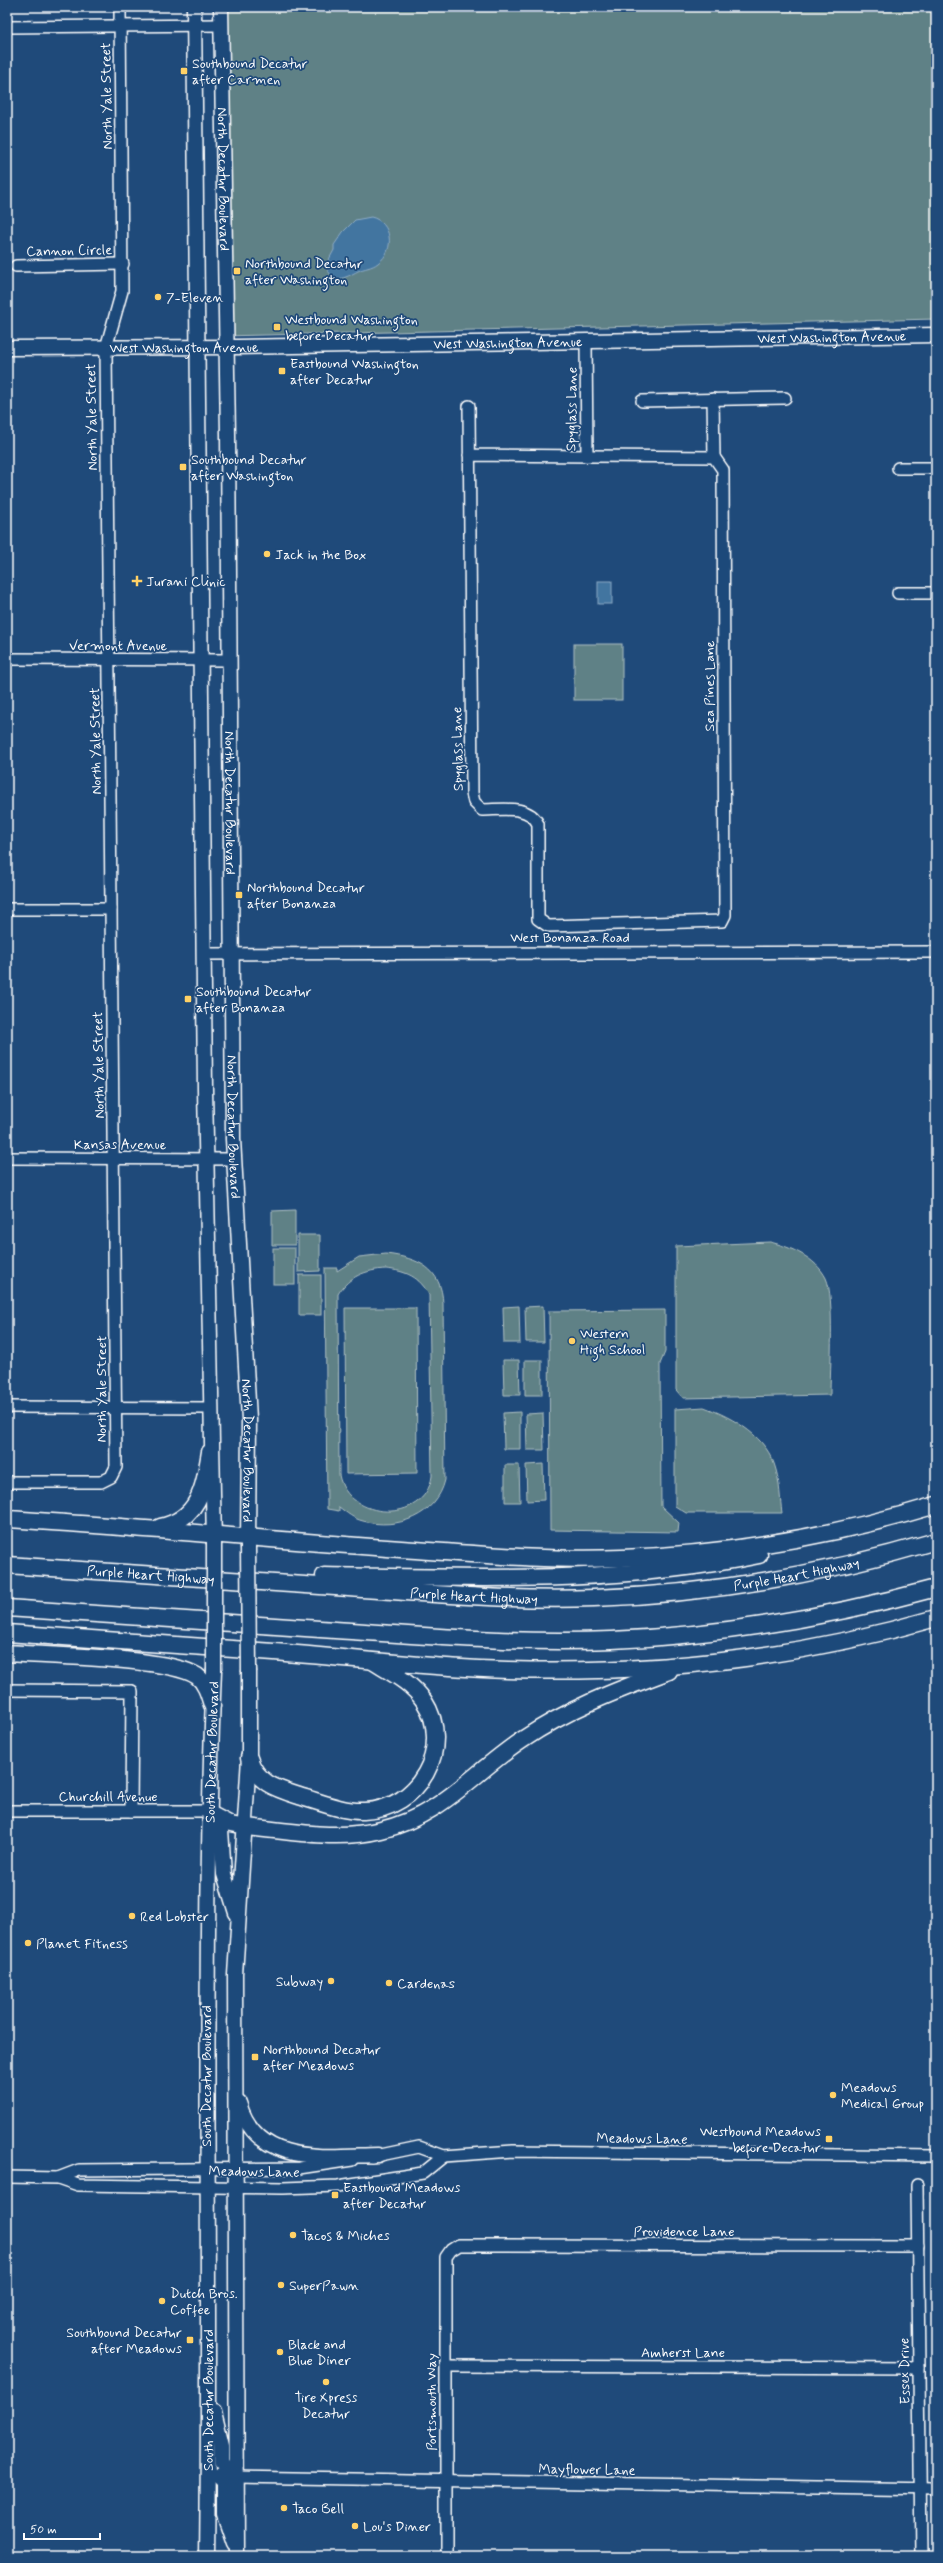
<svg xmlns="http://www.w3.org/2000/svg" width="943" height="2563" font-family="Mynerve,sans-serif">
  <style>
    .green { fill: #5f8186; stroke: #afc0c2; fill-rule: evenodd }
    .water { fill: #4375a0; stroke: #8eacc6 }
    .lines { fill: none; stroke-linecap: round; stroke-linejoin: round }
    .minor-casing { stroke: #fff; stroke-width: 14 }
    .major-casing { stroke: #fff; stroke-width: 17 }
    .highway-casing { stroke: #fff; stroke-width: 19 }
    .minor { stroke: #1f4a7a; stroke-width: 11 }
    .major { stroke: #1f4a7a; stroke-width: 14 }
    .highway { stroke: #1f4a7a; stroke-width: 16 }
    .major-bridge-casing { stroke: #fff; stroke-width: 17; stroke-linecap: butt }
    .major-bridge { stroke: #1f4a7a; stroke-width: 14 }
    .poi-dot { fill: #ffd166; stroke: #1f4a7a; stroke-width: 1.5 }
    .labels { text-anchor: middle; stroke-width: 3.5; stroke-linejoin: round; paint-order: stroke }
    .poi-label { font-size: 14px; fill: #fff; stroke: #1f4a7a; text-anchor: start }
    .street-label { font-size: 14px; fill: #fff; stroke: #1f4a7a }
  </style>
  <rect width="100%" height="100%" fill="#1f4a7a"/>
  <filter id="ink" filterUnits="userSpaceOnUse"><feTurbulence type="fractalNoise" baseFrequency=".025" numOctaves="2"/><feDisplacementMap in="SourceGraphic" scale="8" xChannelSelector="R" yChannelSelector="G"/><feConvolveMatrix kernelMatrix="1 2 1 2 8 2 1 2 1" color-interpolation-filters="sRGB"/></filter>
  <g filter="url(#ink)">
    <g class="green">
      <path d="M225 7H936V319L222 336 219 328Z"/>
      <rect x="574" y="644" width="48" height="56"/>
      <path d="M295 1210V1245H272V1211Z"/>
      <path d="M298 1235H320V1271L298 1272Z"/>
      <path d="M770 1242C791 1247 816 1258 826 1278 835 1297 830 1371 830 1395L683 1398 676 1390V1246Z"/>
      <rect x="273" y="1248" width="22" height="36"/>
      <path d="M386 1254C418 1258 442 1268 443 1304L445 1480C437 1515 397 1531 363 1521 354 1519 347 1513 339 1507V1511L327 1509 325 1268H337V1271L359 1257ZM386 1269C406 1271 420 1277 429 1295L432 1476C425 1525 348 1521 339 1475L338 1294C349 1276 366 1270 386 1269Z"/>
      <rect x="299" y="1275" width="22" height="40"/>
      <path d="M519 1306 520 1343H504L503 1307Z"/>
      <path d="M543 1306 544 1342H526L525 1307Z"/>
      <path d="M345 1308H416L417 1473 346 1474Z"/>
      <path d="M665 1310V1352L660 1364 661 1506 679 1523 678 1532 550 1530 549 1311Z"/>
      <path d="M503 1360H519L520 1395H504Z"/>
      <rect x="525" y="1360" width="17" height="35"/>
      <path d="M704 1407C734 1418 768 1437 776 1470 780 1484 780 1499 782 1513H686L675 1506V1409Z"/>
      <path d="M520 1412V1449H504L503 1413Z"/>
      <path d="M543 1413 544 1450H527L526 1414Z"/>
      <path d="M543 1464 544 1500 527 1501 526 1465Z"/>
      <path d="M505 1465H519L520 1502H505Z"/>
    </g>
    <g class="water">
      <path d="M371 217C392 222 396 250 378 263 372 268 364 268 358 271 345 278 332 286 326 265L334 250V245L343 232 355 220Z"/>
      <rect x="598" y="581" width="14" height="23"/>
    </g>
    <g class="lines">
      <g class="minor-casing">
        <g id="minor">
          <path d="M7 27 221 25"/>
          <path d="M16 266 123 264"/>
          <path d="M586 342 587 456"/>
          <path d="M713 399 714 457"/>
          <path d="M642 401 785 398"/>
          <path d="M469 406 472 793 474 802 482 810C501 810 529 804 538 824V919L548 926 722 921 725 915 723 470 714 457 469 455"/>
          <path d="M898 468H936"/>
          <path d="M898 593H936"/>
          <path d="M7 659 229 660"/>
          <path d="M7 909H111"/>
          <path d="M203 954 936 952"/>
          <path d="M7 1158 233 1159"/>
          <path d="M7 1407 210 1408"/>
          <path d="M7 1482H101L111 1477 116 1467 106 348 122 291 120 7"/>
          <path d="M7 1690 132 1691 131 1811"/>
          <path d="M7 1811H208"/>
          <path d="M371 2157 419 2147 444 2156 513 2151 936 2156"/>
          <path d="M7 2177 58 2178 78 2185 283 2188 338 2186 423 2173 444 2156"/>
          <path d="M58 2178 79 2170 299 2168 352 2160"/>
          <path d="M917 2185 921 2556"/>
          <path d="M447 2366 919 2368"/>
          <path d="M238 2477 936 2489"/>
          <path d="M446 2556V2257L451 2250 459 2245 918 2246"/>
        </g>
      </g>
      <g class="major-casing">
        <g id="major">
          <path d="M194 7 205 1089 214 1543"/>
          <path id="s1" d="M221 7 228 434 233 1139 249 1419 248 1546"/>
          <path id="s2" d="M7 348 239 347 936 335"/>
          <path d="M208 1811 221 1830 224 1874 236 1913"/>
          <path d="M212 1814 231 1824 246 1827"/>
          <path d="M239 2103C257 2167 324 2156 378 2155"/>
          <path d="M214 2412 222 2445V2462L228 2473 238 2477"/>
          <path d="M209 2474 217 2475 224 2482V2514L234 2543"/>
          <path id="s3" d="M207 2556C211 2261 202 1965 214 1670"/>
          <path d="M237 2556 235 1975 249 1758V1672"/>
        </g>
      </g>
      <g class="highway-casing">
        <g id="highway">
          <path d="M7 1519C139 1527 269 1540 401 1549 474 1554 548 1561 622 1558 728 1554 834 1536 936 1505"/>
          <path d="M160 1527C200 1519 204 1486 210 1452"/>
          <path id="s4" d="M7 1565C116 1572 226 1580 335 1587 421 1593 507 1601 594 1598 710 1594 825 1574 936 1541"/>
          <path d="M324 1576C470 1578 616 1585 759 1555"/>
          <path d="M7 1608C116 1615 226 1623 335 1630 427 1636 519 1644 612 1640 722 1635 830 1617 936 1588"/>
          <path d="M7 1633C96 1639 185 1645 274 1652 352 1658 430 1668 508 1670 652 1674 798 1658 936 1618"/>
          <path d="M7 1653C47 1656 168 1657 197 1676 206 1683 209 1695 212 1705"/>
          <path d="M249 1758C256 1783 277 1789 299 1796 320 1802 343 1812 364 1811 419 1810 454 1747 424 1701 412 1683 392 1673 374 1662"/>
          <path d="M246 1827C290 1831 337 1841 381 1830 443 1815 471 1774 522 1740 568 1709 617 1690 669 1671"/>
        </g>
      </g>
      <use href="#minor" class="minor"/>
      <use href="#major" class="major"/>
      <use href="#highway" class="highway"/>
      <g class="major-bridge-casing">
        <g id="major-bridge">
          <path d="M248 1546 249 1672"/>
          <path d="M214 1670V1543"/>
        </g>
      </g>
      <use href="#major-bridge" class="major-bridge"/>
    </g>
  </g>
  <g class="poi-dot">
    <rect x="180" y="67" width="8" height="8" rx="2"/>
    <rect x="233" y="267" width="8" height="8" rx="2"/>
    <circle cx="158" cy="297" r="4"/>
    <rect x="273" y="323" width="8" height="8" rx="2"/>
    <rect x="278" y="367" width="8" height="8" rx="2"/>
    <rect x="179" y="463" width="8" height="8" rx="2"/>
    <circle cx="267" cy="554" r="4"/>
    <path d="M135 575h4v4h4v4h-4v4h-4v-4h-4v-4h4z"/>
    <rect x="235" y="891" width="8" height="8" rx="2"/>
    <rect x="184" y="995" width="8" height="8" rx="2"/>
    <circle cx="572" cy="1341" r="4"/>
    <circle cx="132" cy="1916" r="4"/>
    <circle cx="28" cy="1943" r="4"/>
    <circle cx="331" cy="1981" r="4"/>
    <circle cx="389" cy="1983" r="4"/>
    <rect x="251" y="2053" width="8" height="8" rx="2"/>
    <circle cx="833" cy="2095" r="4"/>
    <rect x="825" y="2135" width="8" height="8" rx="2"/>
    <rect x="331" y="2191" width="8" height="8" rx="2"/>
    <circle cx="293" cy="2235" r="4"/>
    <circle cx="281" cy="2285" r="4"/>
    <circle cx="162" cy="2301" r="4"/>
    <rect x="186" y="2336" width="8" height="8" rx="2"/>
    <circle cx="280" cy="2352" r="4"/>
    <circle cx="326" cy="2382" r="4"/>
    <circle cx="284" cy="2508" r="4"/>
    <circle cx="355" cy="2526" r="4"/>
  </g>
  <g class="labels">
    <g class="poi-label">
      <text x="192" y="68">Southbound Decatur<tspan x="192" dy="16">after Carmen</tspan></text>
      <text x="245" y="268">Northbound Decatur<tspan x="245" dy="16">after Washington</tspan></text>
      <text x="166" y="302">7-Eleven</text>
      <text x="285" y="324">Westbound Washington<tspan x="285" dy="16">before Decatur</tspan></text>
      <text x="290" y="368">Eastbound Washington<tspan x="290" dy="16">after Decatur</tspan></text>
      <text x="191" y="464">Southbound Decatur<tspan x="191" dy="16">after Washington</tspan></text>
      <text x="275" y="559">Jack in the Box</text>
      <text x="146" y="586">Jurani Clinic</text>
      <text x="247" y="892">Northbound Decatur<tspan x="247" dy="16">after Bonanza</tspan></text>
      <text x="196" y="996">Southbound Decatur<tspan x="196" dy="16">after Bonanza</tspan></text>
      <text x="580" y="1338">Western<tspan x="580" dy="16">High School</tspan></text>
      <text x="140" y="1921">Red Lobster</text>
      <text x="36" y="1948">Planet Fitness</text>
      <text x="323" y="1986" text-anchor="end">Subway</text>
      <text x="397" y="1988">Cardenas</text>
      <text x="263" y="2054">Northbound Decatur<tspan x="263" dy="16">after Meadows</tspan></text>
      <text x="841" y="2092">Meadows<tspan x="841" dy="16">Medical Group</tspan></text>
      <text x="821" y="2136" text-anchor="end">Westbound Meadows<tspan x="821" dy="16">before Decatur</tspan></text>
      <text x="343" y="2192">Eastbound Meadows<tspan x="343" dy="16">after Decatur</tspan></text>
      <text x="301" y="2240">Tacos &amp; Miches</text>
      <text x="289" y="2290">SuperPawn</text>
      <text x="170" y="2298">Dutch Bros.<tspan x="170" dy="16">Coffee</tspan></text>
      <text x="182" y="2337" text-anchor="end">Southbound Decatur<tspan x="182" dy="16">after Meadows</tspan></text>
      <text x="288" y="2349">Black and<tspan x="288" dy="16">Blue Diner</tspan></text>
      <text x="326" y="2402" text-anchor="middle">Tire Xpress<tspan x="326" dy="16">Decatur</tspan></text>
      <text x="292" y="2513">Taco Bell</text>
      <text x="363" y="2531">Lou's Diner</text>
    </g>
    <g class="street-label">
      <text transform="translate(106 96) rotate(-91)" y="5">North Yale Street</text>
      <text dy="5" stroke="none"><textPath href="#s1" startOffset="172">North Decatur Boulevard</textPath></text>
      <text transform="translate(69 250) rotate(-1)" y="5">Cannon Circle</text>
      <text dy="5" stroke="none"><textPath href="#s2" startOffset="825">West Washington Avenue</textPath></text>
      <text dy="5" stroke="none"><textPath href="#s2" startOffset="501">West Washington Avenue</textPath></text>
      <text dy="5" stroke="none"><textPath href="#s2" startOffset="177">West Washington Avenue</textPath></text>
      <text transform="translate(571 409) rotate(-89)" y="5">Spyglass Lane</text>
      <text transform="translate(91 417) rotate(-91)" y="5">North Yale Street</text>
      <text x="118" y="650">Vermont Avenue</text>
      <text transform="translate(709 686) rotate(-90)" y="5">Sea Pines Lane</text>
      <text transform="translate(95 741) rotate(-91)" y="5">North Yale Street</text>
      <text transform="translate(457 749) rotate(-91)" y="5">Spyglass Lane</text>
      <text dy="5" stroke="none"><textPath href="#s1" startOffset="796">North Decatur Boulevard</textPath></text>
      <text x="570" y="942">West Bonanza Road</text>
      <text transform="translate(98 1065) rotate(-91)" y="5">North Yale Street</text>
      <text dy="5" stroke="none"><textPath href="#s1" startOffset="1120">North Decatur Boulevard</textPath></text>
      <text x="120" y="1149">Kansas Avenue</text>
      <text transform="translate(101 1389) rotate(-90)" y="5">North Yale Street</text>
      <text dy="5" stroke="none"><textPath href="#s1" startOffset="1444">North Decatur Boulevard</textPath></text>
      <text dy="5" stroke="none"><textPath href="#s4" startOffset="792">Purple Heart Highway</textPath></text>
      <text dy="5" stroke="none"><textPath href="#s4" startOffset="144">Purple Heart Highway</textPath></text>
      <text dy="5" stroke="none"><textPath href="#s4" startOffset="468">Purple Heart Highway</textPath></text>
      <text dy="5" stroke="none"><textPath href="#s3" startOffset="804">South Decatur Boulevard</textPath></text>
      <text x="108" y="1801">Churchill Avenue</text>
      <text transform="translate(206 2076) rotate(-90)" y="5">South Decatur Boulevard</text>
      <text transform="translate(642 2138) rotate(1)" y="5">Meadows Lane</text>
      <text transform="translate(254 2171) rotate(1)" y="5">Meadows Lane</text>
      <text x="684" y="2236">Providence Lane</text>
      <text x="683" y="2357">Amherst Lane</text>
      <text transform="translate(904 2371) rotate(-91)" y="5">Essex Drive</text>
      <text dy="5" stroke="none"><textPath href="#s3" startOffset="156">South Decatur Boulevard</textPath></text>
      <text transform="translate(431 2402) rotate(-90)" y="5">Portsmouth Way</text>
      <text transform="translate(587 2469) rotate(1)" y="5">Mayflower Lane</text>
    </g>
  </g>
  <rect width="943" height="2563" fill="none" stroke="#1f4a7a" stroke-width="24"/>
  <rect x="12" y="12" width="919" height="2539" fill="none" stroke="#fff" stroke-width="1.5" filter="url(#ink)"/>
  <path d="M24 2533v6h76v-6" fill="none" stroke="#ffffff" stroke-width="2"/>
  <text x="30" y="2533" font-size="12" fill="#ffffff" stroke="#1f4a7a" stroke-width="3" paint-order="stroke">50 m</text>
</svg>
